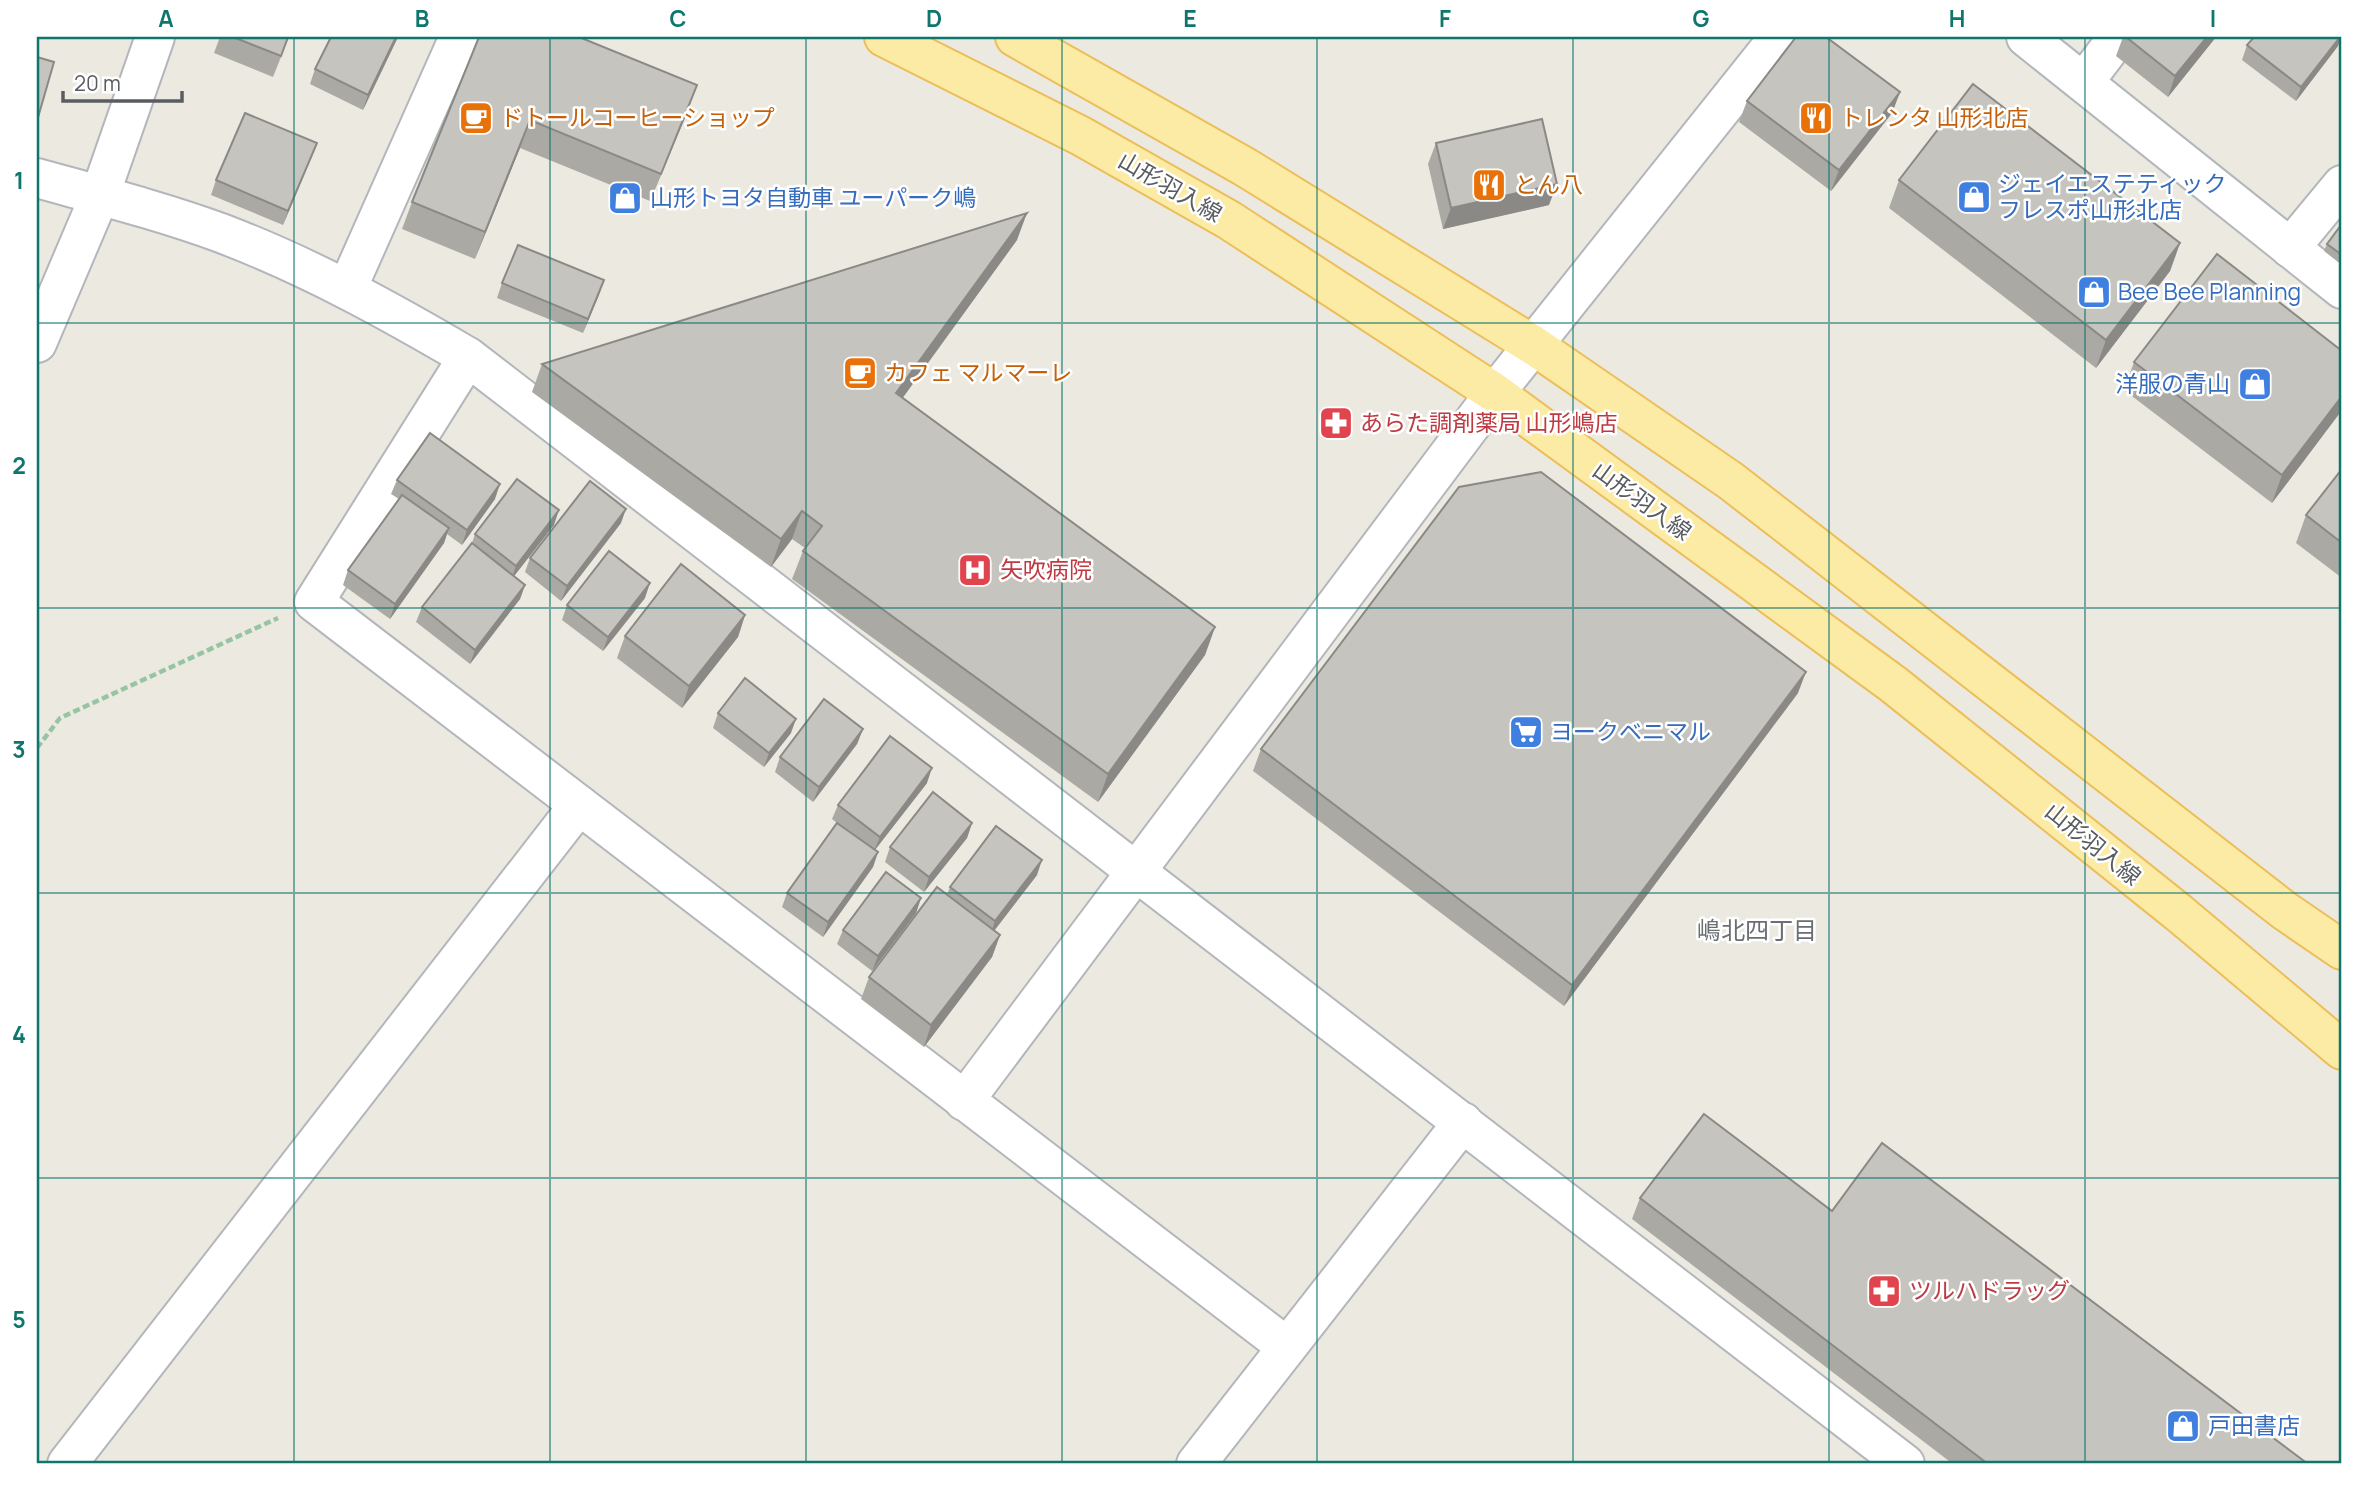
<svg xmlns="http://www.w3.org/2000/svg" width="2379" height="1501" font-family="Manrope,'Noto Sans JP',sans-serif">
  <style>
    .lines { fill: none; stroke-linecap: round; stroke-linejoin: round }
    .minor-casing { stroke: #b3b7bb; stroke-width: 42 }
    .major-casing { stroke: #ecbe59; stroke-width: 42 }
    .path { stroke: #97c4a2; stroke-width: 4.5; stroke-dasharray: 7 3.5; stroke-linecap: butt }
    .minor { stroke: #fff; stroke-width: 38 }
    .major { stroke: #fceba5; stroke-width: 38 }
    .wall { fill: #aaa9a3 }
    .shaded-wall { fill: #8b8985 }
    .building { fill: #c6c4be; stroke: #8b8985; stroke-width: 2 }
    .grid { fill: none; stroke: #0f766e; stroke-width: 2; stroke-opacity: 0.55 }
    .labels { text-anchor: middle; stroke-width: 5; stroke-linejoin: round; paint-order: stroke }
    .food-label { font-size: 23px; fill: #c56008; stroke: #fff; text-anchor: start }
    .shop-label { font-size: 23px; fill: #366cbe; stroke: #fff; text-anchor: start }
    .street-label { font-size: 23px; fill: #595d61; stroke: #fff }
    .health-label { font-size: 23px; fill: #be3a42; stroke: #fff; text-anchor: start }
    .neighbourhood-label { font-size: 24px; fill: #6a6f73; stroke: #fff }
    .neatline { fill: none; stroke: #0f766e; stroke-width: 2.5 }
    .grid-label { font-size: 23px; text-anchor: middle; font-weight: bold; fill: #0f766e }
  </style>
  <rect width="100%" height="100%" fill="#ece9e1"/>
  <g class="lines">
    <g class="minor-casing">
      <g id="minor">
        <path d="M2026 37 2342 289"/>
        <path d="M2084 82 2118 37"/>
        <path d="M37 178C98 195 161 211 221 233 308 266 388 310 468 357L1905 1464"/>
        <path d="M2290 248 2342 185"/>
        <path d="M347 289 459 37"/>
        <path d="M37 343 100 195 155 37"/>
        <path d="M468 357 314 602 1287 1347"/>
        <path d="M964 1101 1495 393 1779 37"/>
        <path d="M67 1464 579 805"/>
        <path d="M1196 1464 1463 1122"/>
      </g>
    </g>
    <g class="major-casing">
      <g id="major">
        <path d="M884 37 1081 136 1229 220 1495 393 1893 684 2179 913 2342 1050"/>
        <path d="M1015 37 1245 167 1533 345 1731 481 2285 911 2342 950"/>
      </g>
    </g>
    <path class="path" d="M37 748 60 718 278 618"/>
    <use href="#minor" class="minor"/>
    <use href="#major" class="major"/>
  </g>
  <g class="wall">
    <path d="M220 37H289L273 77 214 53Z"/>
    <path d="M398 37 363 110 310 84 315 69Z"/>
    <path d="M479 37 687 113 650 201 520 148 475 259 402 229 412 202Z"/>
    <path d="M2123 37H2216L2168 97 2116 56Z"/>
    <path d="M2247 45 2338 46 2296 101 2242 60Z"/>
    <path d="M1900 92 1892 113 1831 191 1739 122 1747 101Z"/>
    <path d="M317 143 283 225 211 195 216 180Z"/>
    <path d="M1436 143 1549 205 1443 229 1428 164Z"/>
    <path d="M1899 180 2180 243 2170 271 2096 368 1889 208Z"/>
    <path d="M2342 226V265L2324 251 2327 244Z"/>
    <path d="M1017 240 902 398 1215 627 1205 655 1098 802 792 579 803 551 805 548 792 539 771 567 532 392 542 364Z"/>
    <path d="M604 280 583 333 497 298 502 283Z"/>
    <path d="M2342 351V410L2272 503 2124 390 2134 362Z"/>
    <path d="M2342 469V578L2296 543 2306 515Z"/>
    <path d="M397 480 495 499 462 545 447 534 444 543 390 619 343 585 348 570 399 499 391 494Z"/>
    <path d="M621 523 561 601 525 572 530 558Z"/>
    <path d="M554 525 514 576 525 585 520 599 470 664 416 622 422 607 472 543 475 534Z"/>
    <path d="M645 598 603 651 562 620 567 605Z"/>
    <path d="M745 615 738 637 682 708 617 658 625 636Z"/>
    <path d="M1798 693 1564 1006 1253 771 1261 749Z"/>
    <path d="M718 713 791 733 764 767 713 728Z"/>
    <path d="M863 729 857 744 813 802 775 772 780 757Z"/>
    <path d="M927 783 875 850 878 852 873 867 823 937 782 907 787 893 837 823 832 819 838 805Z"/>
    <path d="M972 823 967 838 924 892 885 862 890 847Z"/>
    <path d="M1037 875 994 931 1000 935 992 957 924 1047 861 999 869 977 947 895 950 887Z"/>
    <path d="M921 898 916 913 872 971 837 944 843 930Z"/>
    <path d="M1640 1198 1832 1211 2308 1464H1953L1632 1219Z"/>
  </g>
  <g class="shaded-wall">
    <path d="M396 37H398L363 110 368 95Z"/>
    <path d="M2207 37H2216L2168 97 2175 76Z"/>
    <path d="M2340 37H2342L2338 46 2296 101 2301 87Z"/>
    <path d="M697 85 687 113 650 201 661 174Z"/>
    <path d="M1900 92 1892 113 1831 191 1839 170Z"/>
    <path d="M530 120 520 148 475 259 485 232Z"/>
    <path d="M317 143 311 158 283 225 288 211Z"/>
    <path d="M1557 184 1549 205 1443 229 1451 208Z"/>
    <path d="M1027 213 1017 240 886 421 896 393Z"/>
    <path d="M2180 243 2170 271 2096 368 2106 340Z"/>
    <path d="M604 280 599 295 583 333 588 319Z"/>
    <path d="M2342 396V410L2272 503 2282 475Z"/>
    <path d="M500 484 495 499 462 545 467 530Z"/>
    <path d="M626 509 621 523 561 601 567 586Z"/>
    <path d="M559 510 554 525 511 580 516 566Z"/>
    <path d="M802 511 792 539 771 567 781 539Z"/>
    <path d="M449 528 444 543 390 619 395 604Z"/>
    <path d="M650 583 645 598 603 651 608 637Z"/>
    <path d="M525 585 520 599 470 664 475 650Z"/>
    <path d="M745 615 738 637 682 708 689 686Z"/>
    <path d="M1215 627 1205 655 1098 802 1108 774Z"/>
    <path d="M1806 672 1798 693 1564 1006 1572 985Z"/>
    <path d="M796 719 791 733 764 767 769 753Z"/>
    <path d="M863 729 857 744 813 802 819 787Z"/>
    <path d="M932 768 927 783 874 851 880 837Z"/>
    <path d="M972 823 967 838 924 892 929 877Z"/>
    <path d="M878 852 873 867 823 937 828 922Z"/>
    <path d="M1042 860 1037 875 990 936 995 921Z"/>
    <path d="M921 898 916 913 872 971 878 956Z"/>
    <path d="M1000 935 992 957 924 1047 931 1025Z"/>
  </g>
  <g class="building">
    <path d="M233 37H288L281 56Z"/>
    <path d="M331 37H396L368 95 315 69Z"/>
    <path d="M479 37H579L697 85 661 174 530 120 485 232 412 202Z"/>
    <path d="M1796 37H1826L1900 92 1839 170 1747 101Z"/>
    <path d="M2126 37H2207L2175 76Z"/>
    <path d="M2254 37H2340L2301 87 2247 45Z"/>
    <path d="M37 57 54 62 37 121Z"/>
    <path d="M1973 84 2180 243 2106 340 1899 180Z"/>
    <path d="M245 113 317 143 288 211 216 180Z"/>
    <path d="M1542 119 1557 184 1451 208 1436 143Z"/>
    <path d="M1027 213 896 393 1215 627 1108 774 803 551 822 526 802 511 781 539 542 364Z"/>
    <path d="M2341 225 2342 226V255L2327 244Z"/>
    <path d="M518 245 604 280 588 319 502 283Z"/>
    <path d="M2217 254 2342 351V396L2282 475 2134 362Z"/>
    <path d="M430 433 500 484 467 530 397 480Z"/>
    <path d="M2342 469V543L2306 515Z"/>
    <path d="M1541 472 1806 672 1572 985 1261 749 1459 487Z"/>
    <path d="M517 479 559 510 516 566 475 534Z"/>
    <path d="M590 481 626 509 567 586 530 558Z"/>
    <path d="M402 495 449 528 395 604 348 570Z"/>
    <path d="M472 543 525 585 475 650 422 607Z"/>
    <path d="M609 551 650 583 608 637 567 605Z"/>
    <path d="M681 564 745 615 689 686 625 636Z"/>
    <path d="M745 678 796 719 769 753 718 713Z"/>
    <path d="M824 699 863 729 819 787 780 757Z"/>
    <path d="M890 736 932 768 880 837 838 805Z"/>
    <path d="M933 792 972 823 929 877 890 847Z"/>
    <path d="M837 823 878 852 828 922 787 893Z"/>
    <path d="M996 826 1042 860 995 921 950 887Z"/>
    <path d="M886 872 921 898 878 956 843 930Z"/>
    <path d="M937 887 1000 935 931 1025 869 977Z"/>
    <path d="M1704 1114 1832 1211 1882 1143 2308 1464H1988L1640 1198Z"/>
  </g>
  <path class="grid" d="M294 37V1464M550 37V1464M806 37V1464M1062 37V1464M1317 37V1464M1573 37V1464M1829 37V1464M2085 37V1464M37 323H2342M37 608H2342M37 893H2342M37 1178H2342"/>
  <defs>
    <g id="cafe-square" transform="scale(1.75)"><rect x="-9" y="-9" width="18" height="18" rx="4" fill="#e8710a" stroke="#fff"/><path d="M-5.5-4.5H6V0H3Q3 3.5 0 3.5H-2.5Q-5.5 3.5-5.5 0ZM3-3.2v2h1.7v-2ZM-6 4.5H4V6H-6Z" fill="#fff"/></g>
    <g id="restaurant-square" transform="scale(1.75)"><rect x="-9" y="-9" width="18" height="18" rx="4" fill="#e8710a" stroke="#fff"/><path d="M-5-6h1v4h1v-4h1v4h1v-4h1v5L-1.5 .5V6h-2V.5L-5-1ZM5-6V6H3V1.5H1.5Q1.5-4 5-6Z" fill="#fff"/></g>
    <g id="shop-square" transform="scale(1.75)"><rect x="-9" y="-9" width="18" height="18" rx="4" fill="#3f7fe0" stroke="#fff"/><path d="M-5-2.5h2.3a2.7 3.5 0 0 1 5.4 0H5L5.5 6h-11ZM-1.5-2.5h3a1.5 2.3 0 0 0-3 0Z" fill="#fff"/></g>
    <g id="pharmacy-square" transform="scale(1.75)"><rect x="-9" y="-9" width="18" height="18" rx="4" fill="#e0444e" stroke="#fff"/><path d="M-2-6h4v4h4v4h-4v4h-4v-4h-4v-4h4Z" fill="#fff"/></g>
    <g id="hospital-square" transform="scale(1.75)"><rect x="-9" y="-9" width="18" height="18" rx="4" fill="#e0444e" stroke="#fff"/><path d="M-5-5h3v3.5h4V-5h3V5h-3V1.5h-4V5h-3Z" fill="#fff"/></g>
    <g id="supermarket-square" transform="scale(1.75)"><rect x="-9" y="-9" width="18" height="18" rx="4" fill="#3f7fe0" stroke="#fff"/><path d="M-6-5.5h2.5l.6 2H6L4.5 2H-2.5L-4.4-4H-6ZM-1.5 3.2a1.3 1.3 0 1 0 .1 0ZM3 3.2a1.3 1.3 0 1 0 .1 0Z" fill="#fff"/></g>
  </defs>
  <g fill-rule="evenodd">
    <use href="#cafe-square" x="476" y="118"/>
    <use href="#restaurant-square" x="1816" y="118"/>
    <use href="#restaurant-square" x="1489" y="185"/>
    <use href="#shop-square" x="1974" y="197"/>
    <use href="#shop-square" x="625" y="198"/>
    <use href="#shop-square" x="2094" y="292"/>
    <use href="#cafe-square" x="860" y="373"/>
    <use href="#shop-square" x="2255" y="384"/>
    <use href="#pharmacy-square" x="1336" y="423"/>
    <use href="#hospital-square" x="975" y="570"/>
    <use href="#supermarket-square" x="1526" y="732"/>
    <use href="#pharmacy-square" x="1884" y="1291"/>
    <use href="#shop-square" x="2183" y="1426"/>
  </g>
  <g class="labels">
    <g class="food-label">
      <text x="500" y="126">ドトールコーヒーショップ</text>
      <text x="1840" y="126">トレンタ 山形北店</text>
      <text x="1514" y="193">とん八</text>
      <text x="884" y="381">カフェ マルマーレ</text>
    </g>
    <g class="shop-label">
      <text x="1998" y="192">ジェイエステティック<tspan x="1998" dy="26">フレスポ山形北店</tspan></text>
      <text x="650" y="206">山形トヨタ自動車 ユーパーク嶋</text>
      <text x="2118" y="300">Bee Bee Planning</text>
      <text x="2230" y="392" text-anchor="end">洋服の青山</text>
      <text x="1550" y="740">ヨークベニマル</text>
      <text x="2208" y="1434">戸田書店</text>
    </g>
    <g class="street-label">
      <text transform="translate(1170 187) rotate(30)" y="8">山形羽入線</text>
      <text transform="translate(1642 501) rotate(36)" y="8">山形羽入線</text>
      <text transform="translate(2093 844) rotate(39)" y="8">山形羽入線</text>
    </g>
    <g class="health-label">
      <text x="1360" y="431">あらた調剤薬局 山形嶋店</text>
      <text x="1000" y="578">矢吹病院</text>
      <text x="1909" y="1299">ツルハドラッグ</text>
    </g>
    <g class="neighbourhood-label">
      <text x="1757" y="939">嶋北四丁目</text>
    </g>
  </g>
  <rect width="2379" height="1501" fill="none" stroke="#ffffff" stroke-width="77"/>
  <path d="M63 91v10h119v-10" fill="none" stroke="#595d61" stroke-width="3.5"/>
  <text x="74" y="91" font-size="21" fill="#595d61" stroke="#ffffff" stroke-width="5" paint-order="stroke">20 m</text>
  <rect x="38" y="38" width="2302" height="1424" class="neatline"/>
  <g class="grid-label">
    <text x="166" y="27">A</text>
    <text x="422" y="27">B</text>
    <text x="678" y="27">C</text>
    <text x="934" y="27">D</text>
    <text x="1190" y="27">E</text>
    <text x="1445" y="27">F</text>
    <text x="1701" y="27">G</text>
    <text x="1957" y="27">H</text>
    <text x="2213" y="27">I</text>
    <text x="19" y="189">1</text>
    <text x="19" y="474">2</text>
    <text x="19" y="758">3</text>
    <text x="19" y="1043">4</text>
    <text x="19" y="1328">5</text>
  </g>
</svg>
